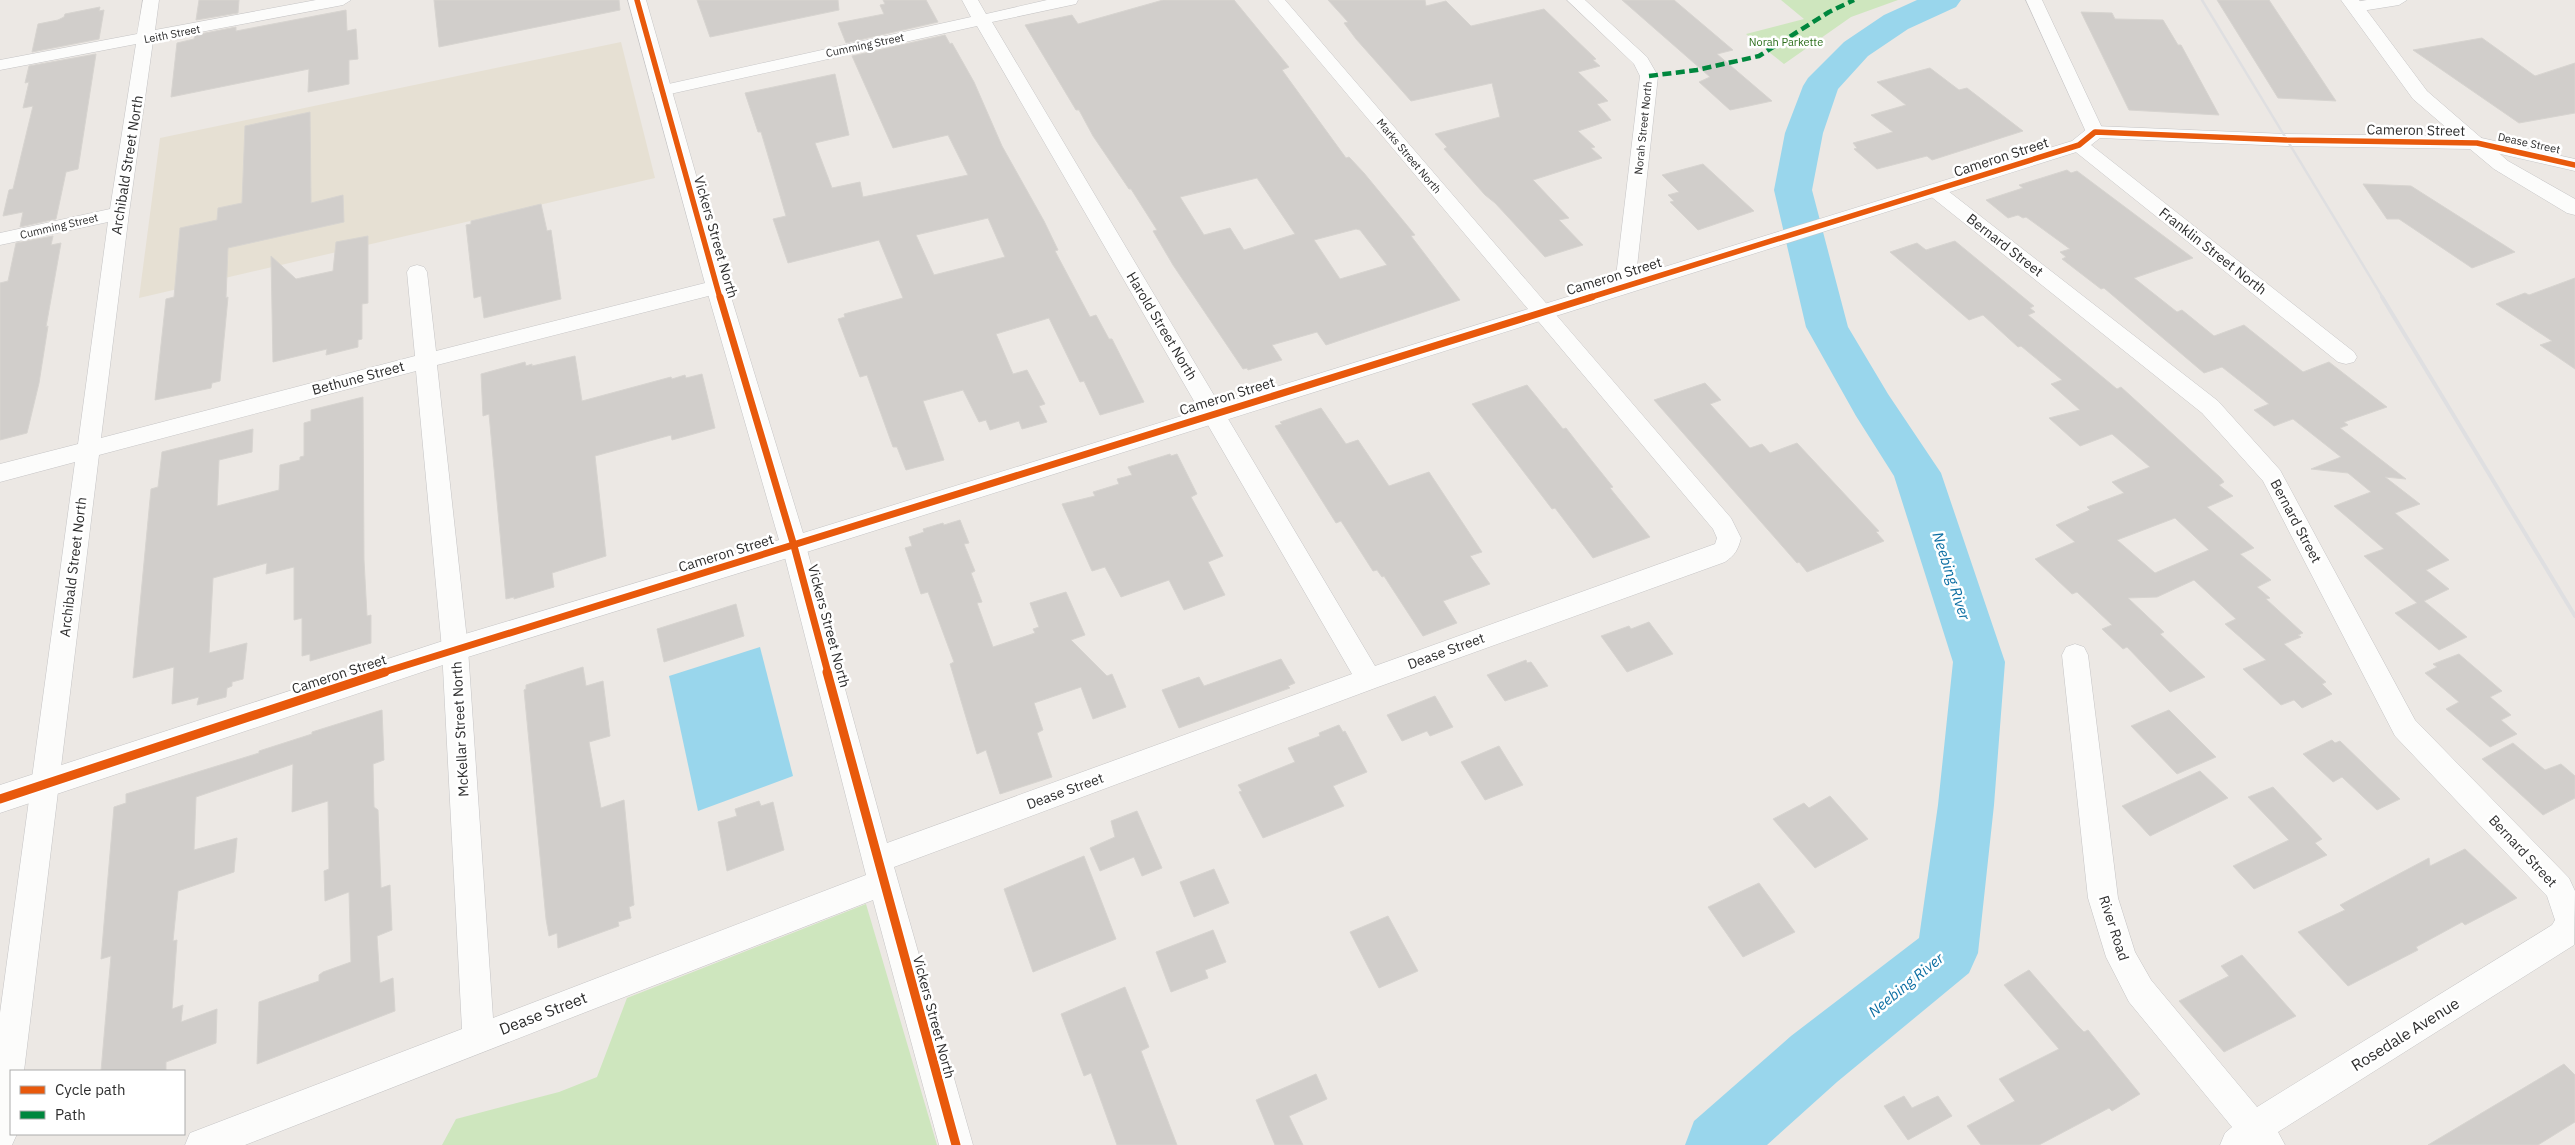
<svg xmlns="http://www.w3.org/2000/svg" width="2575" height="1145" font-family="'IBM Plex Sans',sans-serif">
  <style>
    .education { fill: #e6e0d3 }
    .green { fill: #cee6be }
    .water { fill: #99d6ec }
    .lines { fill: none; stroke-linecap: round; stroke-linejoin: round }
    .river { fill: #99d6ec; fill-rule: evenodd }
    .building { fill: #d1cecb; stroke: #d7d4d0; fill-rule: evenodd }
    .street-casing { stroke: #c5c4c5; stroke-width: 1 }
    .secondary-casing { stroke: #c5c4c5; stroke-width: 1 }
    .street { fill: #fcfcfb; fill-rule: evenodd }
    .secondary { fill: #fcfcfb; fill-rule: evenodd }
    .rail-far1 { stroke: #dfdfe1; stroke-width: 2.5 }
    .rail { stroke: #dfdfe1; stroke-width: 4 }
    .quiet { stroke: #00873e; stroke-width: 4.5; stroke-dasharray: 9 4.5; stroke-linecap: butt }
    .cycleway-far2-casing { stroke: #fff; stroke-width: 8 }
    .cycleway-far1-casing { stroke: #fff; stroke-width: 10 }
    .cycleway-casing { stroke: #fff; stroke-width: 12 }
    .cycleway-far2 { stroke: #e8590c; stroke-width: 5.5 }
    .cycleway-far1 { stroke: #e8590c; stroke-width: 7 }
    .cycleway { stroke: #e8590c; stroke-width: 9 }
    .labels { text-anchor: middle; stroke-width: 5; stroke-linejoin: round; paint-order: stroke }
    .far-street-label { font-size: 11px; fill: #2e2e2e; stroke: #fff }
    .far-park-label { font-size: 11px; fill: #2c6e1b; stroke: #fff }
    .street-label { font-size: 14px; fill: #2e2e2e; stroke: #fff }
    .water-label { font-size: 15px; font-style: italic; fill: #0d6fa3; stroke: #fff }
    .near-street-label { font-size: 16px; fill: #2e2e2e; stroke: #fff }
  </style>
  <rect width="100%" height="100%" fill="#ece8e4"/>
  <path class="education" d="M621 42 655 178 139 298 160 138Z"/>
  <g class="green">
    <path d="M1781 0H1898L1851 17 1784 64 1746 34 1804 19Z"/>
    <path d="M866 904 937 1145H442L456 1119 559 1092 597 1077 627 998Z"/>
  </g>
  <path class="water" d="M760 647 793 776 698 811 669 676Z"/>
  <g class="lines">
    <path class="river" d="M1917 0H1961L1956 7 1908 29 1868 56 1838 89 1823 133 1812 190 1848 327 1888 394 1941 473 2005 662 1994 805 1978 953 1969 973 1837 1082 1767 1145H1685L1694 1121 1791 1036 1919 938 1938 805 1953 662 1894 476 1856 416 1806 327 1774 190 1785 133 1803 86 1808 78 1844 42 1884 15Z"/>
  </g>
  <g class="building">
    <path d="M199 0H239L238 13 196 20Z"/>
    <path d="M434 0H619L620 10 439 47Z"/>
    <path d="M697 0H838L839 10 710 37Z"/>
    <path d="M883 0H926L938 22 846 43 838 23 884 14 880 5 885 4Z"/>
    <path d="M1163 0H1234L1289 67 1282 70 1346 158 1349 157 1364 173 1415 235 1411 236 1460 300 1326 345 1317 332 1272 345 1282 360 1248 370 1247 368 1243 369 1173 265 1153 231 1157 230 1131 189H1129L1093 136 1079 110H1076L1025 25 1072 15 1078 24ZM1257 178 1295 234 1244 250 1230 228 1204 235 1180 197ZM1356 229 1360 230 1387 265 1340 279 1314 240Z"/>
    <path d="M1328 0H1425L1426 6 1446 1 1471 26 1544 9 1596 59 1593 60 1600 66 1578 72 1608 101 1597 104 1611 120 1578 131 1595 147 1591 148 1602 158 1533 180 1569 218 1559 220 1583 245 1545 257 1495 203 1485 195 1444 149 1447 147 1435 134 1500 117 1492 83 1411 101 1356 39 1344 23 1348 22Z"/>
    <path d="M1622 0H1674L1733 50 1717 54 1772 101 1730 110 1699 82 1710 77Z"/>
    <path d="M2217 0H2269L2336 101 2278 98Z"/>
    <path d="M100 7 99 11 104 10 99 39 32 52 38 24 58 20 64 17 65 14Z"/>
    <path d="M346 10 347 31 356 29 358 59 349 60V84L308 92 309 69 171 97 177 43 194 39 195 35 236 27V31Z"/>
    <path d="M2081 12 2112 13 2115 19 2163 20 2178 45H2181L2219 115 2129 110Z"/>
    <path d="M945 35 950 44 952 43 974 82 1002 146 1044 221 1058 250 1055 251 1090 317 1096 315 1109 339H1112L1144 402 1100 415 1084 381 1080 382 1049 318 996 334 1013 374 1027 370 1045 404 1039 406 1047 422 1022 429 1019 421 990 430 986 420 979 422 963 390 923 401 944 460 906 470 897 447H893L867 375 860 377 838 319 845 317 844 314 903 298 879 240 788 263 773 219 786 216 761 132H758L745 93 835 74 849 135 815 143 832 188 860 182 863 197 968 175 948 135 893 148 852 56ZM988 218 1005 257 934 275 916 235Z"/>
    <path d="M2482 38 2535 76 2575 63V113L2519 123 2413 50Z"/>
    <path d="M96 54 78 169 66 172 56 219 20 227 23 212 3 216 9 190 13 189 33 106 23 108 29 82 25 83 29 66Z"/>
    <path d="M1930 68 1959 90 1967 88 2023 131 1932 160 1927 156 1877 169 1854 149 1857 148 1853 143 1893 132 1871 115 1906 105 1877 82Z"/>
    <path d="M310 112 311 203 343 195 344 222 228 248 226 298 228 297 220 381 212 383 211 388 155 400 166 299 174 297 180 228 217 220 218 208 242 203 245 126Z"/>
    <path d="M1703 164 1754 211 1698 230 1670 202 1674 201 1668 195 1679 192 1662 175Z"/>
    <path d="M2067 170 2071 173 2077 171 2193 258 2134 278 2177 312 2182 310 2214 336 2244 325 2303 372 2329 362 2387 407 2344 422 2348 425 2340 428 2406 479 2385 477 2420 504 2395 513 2449 560 2426 570 2449 589 2424 601 2467 637 2439 650 2395 613 2417 603 2364 556 2384 549 2334 506 2371 492 2348 473 2311 469 2341 457 2293 419 2274 426 2254 410 2269 404 2222 367 2204 373 2104 288 2101 289 2062 259 2066 257 2060 252 2070 249 2026 217 2023 218 2018 215 2008 218 1986 200 2023 188 2019 185Z"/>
    <path d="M2363 184 2411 186 2515 252 2472 268 2399 219H2387Z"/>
    <path d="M541 204 547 231 551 230 561 299 484 318 481 296 474 298 466 225 471 224V221Z"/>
    <path d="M53 236 51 245 61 243 46 327 48 326 39 383 27 433 0 440V283L8 281 16 243Z"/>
    <path d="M368 236V303L362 304V339L358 340V347L326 355 327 349 273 362 271 256 296 279 333 271 336 242Z"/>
    <path d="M1955 241 2034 306 2030 308 2035 312 2028 315 2117 389 2121 387 2221 478 2224 482 2219 485 2233 496 2207 507 2254 548 2240 554 2271 580 2257 587 2270 598 2266 599 2303 633 2298 635 2301 637 2284 644 2326 682 2322 684 2332 694 2302 708 2294 700 2281 705 2243 669 2266 660 2225 624 2236 619 2194 580 2157 597 2128 598 2164 632 2160 634 2205 677 2170 692 2127 647 2123 649 2102 629 2112 625 2077 592 2072 594 2035 559 2075 542 2056 525 2090 510 2087 507 2124 493 2112 482 2150 467 2112 434 2080 446 2049 418 2080 410 2051 384 2062 380 2021 346 2018 347 1983 315 1969 320 1890 252 1917 243 1926 250ZM2175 518 2209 550 2155 573 2117 540Z"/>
    <path d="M2575 278V369L2540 345 2552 341 2496 304 2525 293 2529 295Z"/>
    <path d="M575 356 582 401 671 377 672 379 685 375 686 378 702 374 715 428 672 440 671 435 595 456 606 556 552 573 554 587 514 599V597L506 599 489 414 483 416 481 374 525 362 526 366 532 364V366Z"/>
    <path d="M1705 383 1721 400 1710 404 1750 448 1762 444 1770 453 1797 443 1879 531 1876 532 1884 541 1807 572 1799 562 1797 563 1654 400Z"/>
    <path d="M1527 385 1563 429 1566 428 1580 446 1613 487 1610 488 1650 537 1593 558 1555 508 1552 509 1472 404Z"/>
    <path d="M363 397 364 560 367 616 371 615V643L310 661V654L302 656V618L294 620V567L266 574 267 563 213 578 209 653 247 643 243 679 232 682V686L227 688 226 697 197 705 199 697 172 704 174 667 133 678 151 489 158 487 162 452 253 429 252 452 219 460 217 506 279 490 280 465 300 460V457L304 456V423L311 421V410Z"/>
    <path d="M1321 408 1346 444 1358 440 1389 486 1429 472 1482 552 1470 556 1490 584 1443 601 1457 623 1423 636 1384 576 1382 577 1377 570 1373 571 1341 521 1336 523 1275 426 1282 424 1280 422Z"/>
    <path d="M1170 454 1171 456 1177 454 1197 494 1191 497 1223 556 1208 562 1225 595 1184 610 1169 580 1121 597 1105 567 1092 571 1062 504 1095 496 1093 492 1119 484 1117 479 1132 475 1128 467Z"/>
    <path d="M960 520 969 543 964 544 975 571 971 573 982 602 977 603 993 647 1035 633 1033 629 1039 627 1030 603 1066 592 1085 635 1071 640 1107 676 1112 674 1126 707 1093 719 1081 687 1034 703 1043 730 1037 733 1052 777 1000 794 986 750 977 754 950 664 954 662 928 592 921 594 905 548 912 546 909 537 924 532 923 529 943 523 944 525Z"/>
    <path d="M736 604 744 636 664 662 657 629Z"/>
    <path d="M1649 622 1673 654 1627 672 1601 636 1629 626 1631 629Z"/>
    <path d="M2459 654 2502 691 2490 697 2511 715 2501 720 2517 734 2490 747 2446 709 2459 702 2425 673 2437 667 2433 664Z"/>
    <path d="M1281 659 1295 683 1288 686 1290 688 1179 728 1162 690 1199 677 1204 686Z"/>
    <path d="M1526 660 1527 663 1531 662 1548 686 1505 701 1487 675Z"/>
    <path d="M583 667 586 686 603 681 610 736 589 742 601 808 624 800 634 905 629 907 631 918 618 922 619 926 558 948 557 933 549 936 546 919 524 690 526 689V685Z"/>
    <path d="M1435 696 1453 727 1430 736 1427 731 1402 741 1387 715Z"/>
    <path d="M382 710 384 760 373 764 374 807 378 810 381 888 390 885 392 930 377 936 380 983 393 978 395 1011 257 1064 259 1002 319 981V975L323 972 351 962 349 892 325 901 324 871 329 869 328 801 292 812 293 764 196 797 194 850 237 838 234 872 178 891 173 941 177 940 172 1009 183 1005 181 1022 217 1009 216 1043 166 1062V1071H101L111 956 101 959 114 807 126 803V794L259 753V751L312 734V732Z"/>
    <path d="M2169 710 2216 757 2177 774 2131 726Z"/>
    <path d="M1339 725 1343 732 1345 731 1367 772 1333 786 1344 806 1263 838 1239 792 1242 791 1238 785 1295 762 1288 748 1320 736 1319 733Z"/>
    <path d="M2332 740 2335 743 2340 741 2400 799 2377 810 2342 777 2333 782 2303 754Z"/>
    <path d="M2513 743 2545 770 2561 764 2575 776V798L2543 815 2482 759Z"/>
    <path d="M1499 746 1523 785 1485 800 1461 762Z"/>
    <path d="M2200 771 2228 798 2150 836 2122 806Z"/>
    <path d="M2273 787 2322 839 2315 843 2327 855 2254 889 2233 866 2289 840 2248 797Z"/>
    <path d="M1830 796 1868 839 1815 868 1773 819 1804 803 1809 808Z"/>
    <path d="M759 801 761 806 773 802 784 850 727 871 718 822 737 816 735 809Z"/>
    <path d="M1137 811 1162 868 1142 876 1134 857 1100 871 1090 848 1115 837 1111 821Z"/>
    <path d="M2465 849 2517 898 2465 925 2462 922 2416 947 2418 950 2348 986 2298 932 2345 910 2340 905 2429 858 2430 866Z"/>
    <path d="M1084 856 1116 939 1033 972 1004 889Z"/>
    <path d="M1214 869 1229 903 1194 917 1180 882Z"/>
    <path d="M1759 883 1795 932 1743 957 1708 907Z"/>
    <path d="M1388 916 1418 971 1379 988 1350 932Z"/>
    <path d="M1213 930 1226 962 1205 970 1208 978 1171 992 1156 952Z"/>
    <path d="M2242 955 2296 1016 2224 1052 2179 1001 2229 976 2221 966Z"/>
    <path d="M2029 970 2077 1025 2084 1032 2088 1030 2140 1094 2112 1111 2109 1108 2039 1145H1981L1967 1126 2015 1101 1999 1079 2059 1049 2004 985Z"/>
    <path d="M1125 987 1149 1047 1141 1051 1177 1145H1117L1091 1073 1084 1076 1061 1014Z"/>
    <path d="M2564 1064 2575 1075V1122L2538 1145H2428Z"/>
    <path d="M1316 1074 1327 1099 1289 1116 1303 1145H1275L1256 1100Z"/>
    <path d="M1904 1096 1912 1108 1938 1096 1952 1116 1908 1140 1884 1106Z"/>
  </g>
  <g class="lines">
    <g class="street-casing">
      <g id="street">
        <path d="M143 0H159L155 30 316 0H351L343 5 153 41 129 213 101 438 415 356 407 272 410 267 417 265 424 267 427 272 436 351 717 280 724 282 727 287 724 292 437 365 468 649 493 1018 866 875 782 546 785 539 794 537 803 539 806 546 887 843 1352 674 977 26 661 96 655 95 652 91 655 87 971 17 962 0H978L986 14 1047 0H1078L1076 4 992 22 1375 666 1715 544 1717 538 1713 529 1268 0H1285L1731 518 1741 538C1738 550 1735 555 1725 562L1378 687 894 867 973 1145H939L873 900 245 1145H185L190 1133 462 1029 442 649 416 371 99 455 24 1071H11V1134H17L12 1145H0V1013L75 462 0 482V464L78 444 108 222 0 245V233L110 209 136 44 0 70V60L137 34Z"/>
        <path d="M1567 0H1585L1647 57 1658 76 1635 285 1632 290 1625 292 1618 290 1615 285 1640 76 1634 64Z"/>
        <path d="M2026 0H2042L2104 132 2102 136H2088L2086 132Z"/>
        <path d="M2367 0H2407L2399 5 2355 12 2347 7 2349 3Z"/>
        <path d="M2477 137 2575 159V171L2470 147 2468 143 2470 139Z"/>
        <path d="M2079 139 2086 141 2354 352 2357 357 2354 362 2346 364 2338 362 2072 149 2070 145 2072 141Z"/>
        <path d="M1936 185 1943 187 2218 401 2280 470 2415 720 2569 878 2575 891 2574 945 2278 1132 2285 1145H2220L2225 1133 2232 1127 2129 1002 2106 957 2088 898 2062 655 2066 647 2075 644 2084 647 2088 655 2118 898 2135 952 2151 980 2257 1107 2552 925 2555 920 2547 896 2395 736 2263 481 2202 413 1929 195 1926 191 1929 187Z"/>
      </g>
    </g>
    <g class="secondary-casing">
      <path id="secondary" d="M628 0H646L728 287 803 533 2072 141 2088 128 2095 126 2286 134 2456 136 2413 99 2341 0H2359L2427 91 2508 161 2575 199V215L2567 213 2494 169 2470 149 2286 146 2100 138 2086 149 794 556 455 661 0 813V785L455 637 779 540 706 287Z"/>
    </g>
    <use href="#street" class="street"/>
    <use href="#secondary" class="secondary"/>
    <path class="rail-far1" d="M2202 0 2383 298"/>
    <path class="rail" d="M2382 297 2575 616"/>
    <path class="quiet" d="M1649 76 1697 70 1759 56 1829 12 1854 0"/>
    <g class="cycleway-far2-casing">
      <g id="cycleway-far2">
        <path d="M637 0 720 298"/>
        <path d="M1588 298 2079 145 2095 132 2286 140 2477 143 2575 165"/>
      </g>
    </g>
    <g class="cycleway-far1-casing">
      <g id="cycleway-far1">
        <path d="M720 297 794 546 828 673"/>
        <path d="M381 673 1592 297"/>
      </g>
    </g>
    <g class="cycleway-casing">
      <g id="cycleway">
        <path d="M827 672 956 1145"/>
        <path d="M0 799 385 672"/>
      </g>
    </g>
    <use href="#cycleway-far2" class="cycleway-far2"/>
    <use href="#cycleway-far1" class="cycleway-far1"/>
    <use href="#cycleway" class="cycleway"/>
  </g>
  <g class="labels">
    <g class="far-street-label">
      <text transform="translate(172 34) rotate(-11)" y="4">Leith Street</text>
      <text transform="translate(865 45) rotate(-12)" y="4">Cumming Street</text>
      <text transform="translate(1643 128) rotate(-84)" y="4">Norah Street North</text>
      <text transform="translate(2529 143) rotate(12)" y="4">Dease Street</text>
      <text transform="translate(1409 156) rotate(50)" y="4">Marks Street North</text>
      <text transform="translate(59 226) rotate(-13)" y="4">Cumming Street</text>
    </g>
    <g class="far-park-label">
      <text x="1786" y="46">Norah Parkette</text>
    </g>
    <g class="street-label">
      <text transform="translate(2416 130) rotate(1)" y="5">Cameron Street</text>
      <text transform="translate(2001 157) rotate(-18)" y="5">Cameron Street</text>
      <text transform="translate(127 165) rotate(-81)" y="5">Archibald Street North</text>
      <text transform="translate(716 237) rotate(74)" y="5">Vickers Street North</text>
      <text transform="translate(2005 245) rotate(38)" y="5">Bernard Street</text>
      <text transform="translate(2213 251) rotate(38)" y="5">Franklin Street North</text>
      <text transform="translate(1614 276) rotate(-17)" y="5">Cameron Street</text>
      <text transform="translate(1162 326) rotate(59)" y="5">Harold Street North</text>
      <text transform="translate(358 378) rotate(-15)" y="5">Bethune Street</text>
      <text transform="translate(1227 396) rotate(-17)" y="5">Cameron Street</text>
      <text transform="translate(2296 521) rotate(62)" y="5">Bernard Street</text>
      <text transform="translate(726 553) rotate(-17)" y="5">Cameron Street</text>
      <text transform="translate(73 567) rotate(-83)" y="5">Archibald Street North</text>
      <text transform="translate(829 626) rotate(75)" y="5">Vickers Street North</text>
      <text transform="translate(1446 651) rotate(-20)" y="5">Dease Street</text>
      <text transform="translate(339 674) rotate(-18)" y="5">Cameron Street</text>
      <text transform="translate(460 729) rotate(-93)" y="5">McKellar Street North</text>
      <text transform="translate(1065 791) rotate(-20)" y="5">Dease Street</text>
      <text transform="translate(2523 851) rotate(47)" y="5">Bernard Street</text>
      <text transform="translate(2114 928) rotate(72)" y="5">River Road</text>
      <text transform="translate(934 1017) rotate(75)" y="5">Vickers Street North</text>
    </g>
    <g class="water-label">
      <text transform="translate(1951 576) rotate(72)" y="5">Neebing River</text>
      <text transform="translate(1906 985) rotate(-39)" y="5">Neebing River</text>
    </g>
    <g class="near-street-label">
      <text transform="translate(543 1013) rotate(-21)" y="6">Dease Street</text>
      <text transform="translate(2405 1034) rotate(-32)" y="6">Rosedale Avenue</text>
    </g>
  </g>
  <rect x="10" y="1070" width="175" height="65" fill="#ffffff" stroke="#ababab"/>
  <rect x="20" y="1086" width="25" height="8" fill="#e8590c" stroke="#ababab"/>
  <text x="55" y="1095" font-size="15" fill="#2e2e2e">Cycle path</text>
  <rect x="20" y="1111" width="25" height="8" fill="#00873e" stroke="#ababab"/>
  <text x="55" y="1120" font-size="15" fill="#2e2e2e">Path</text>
</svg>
